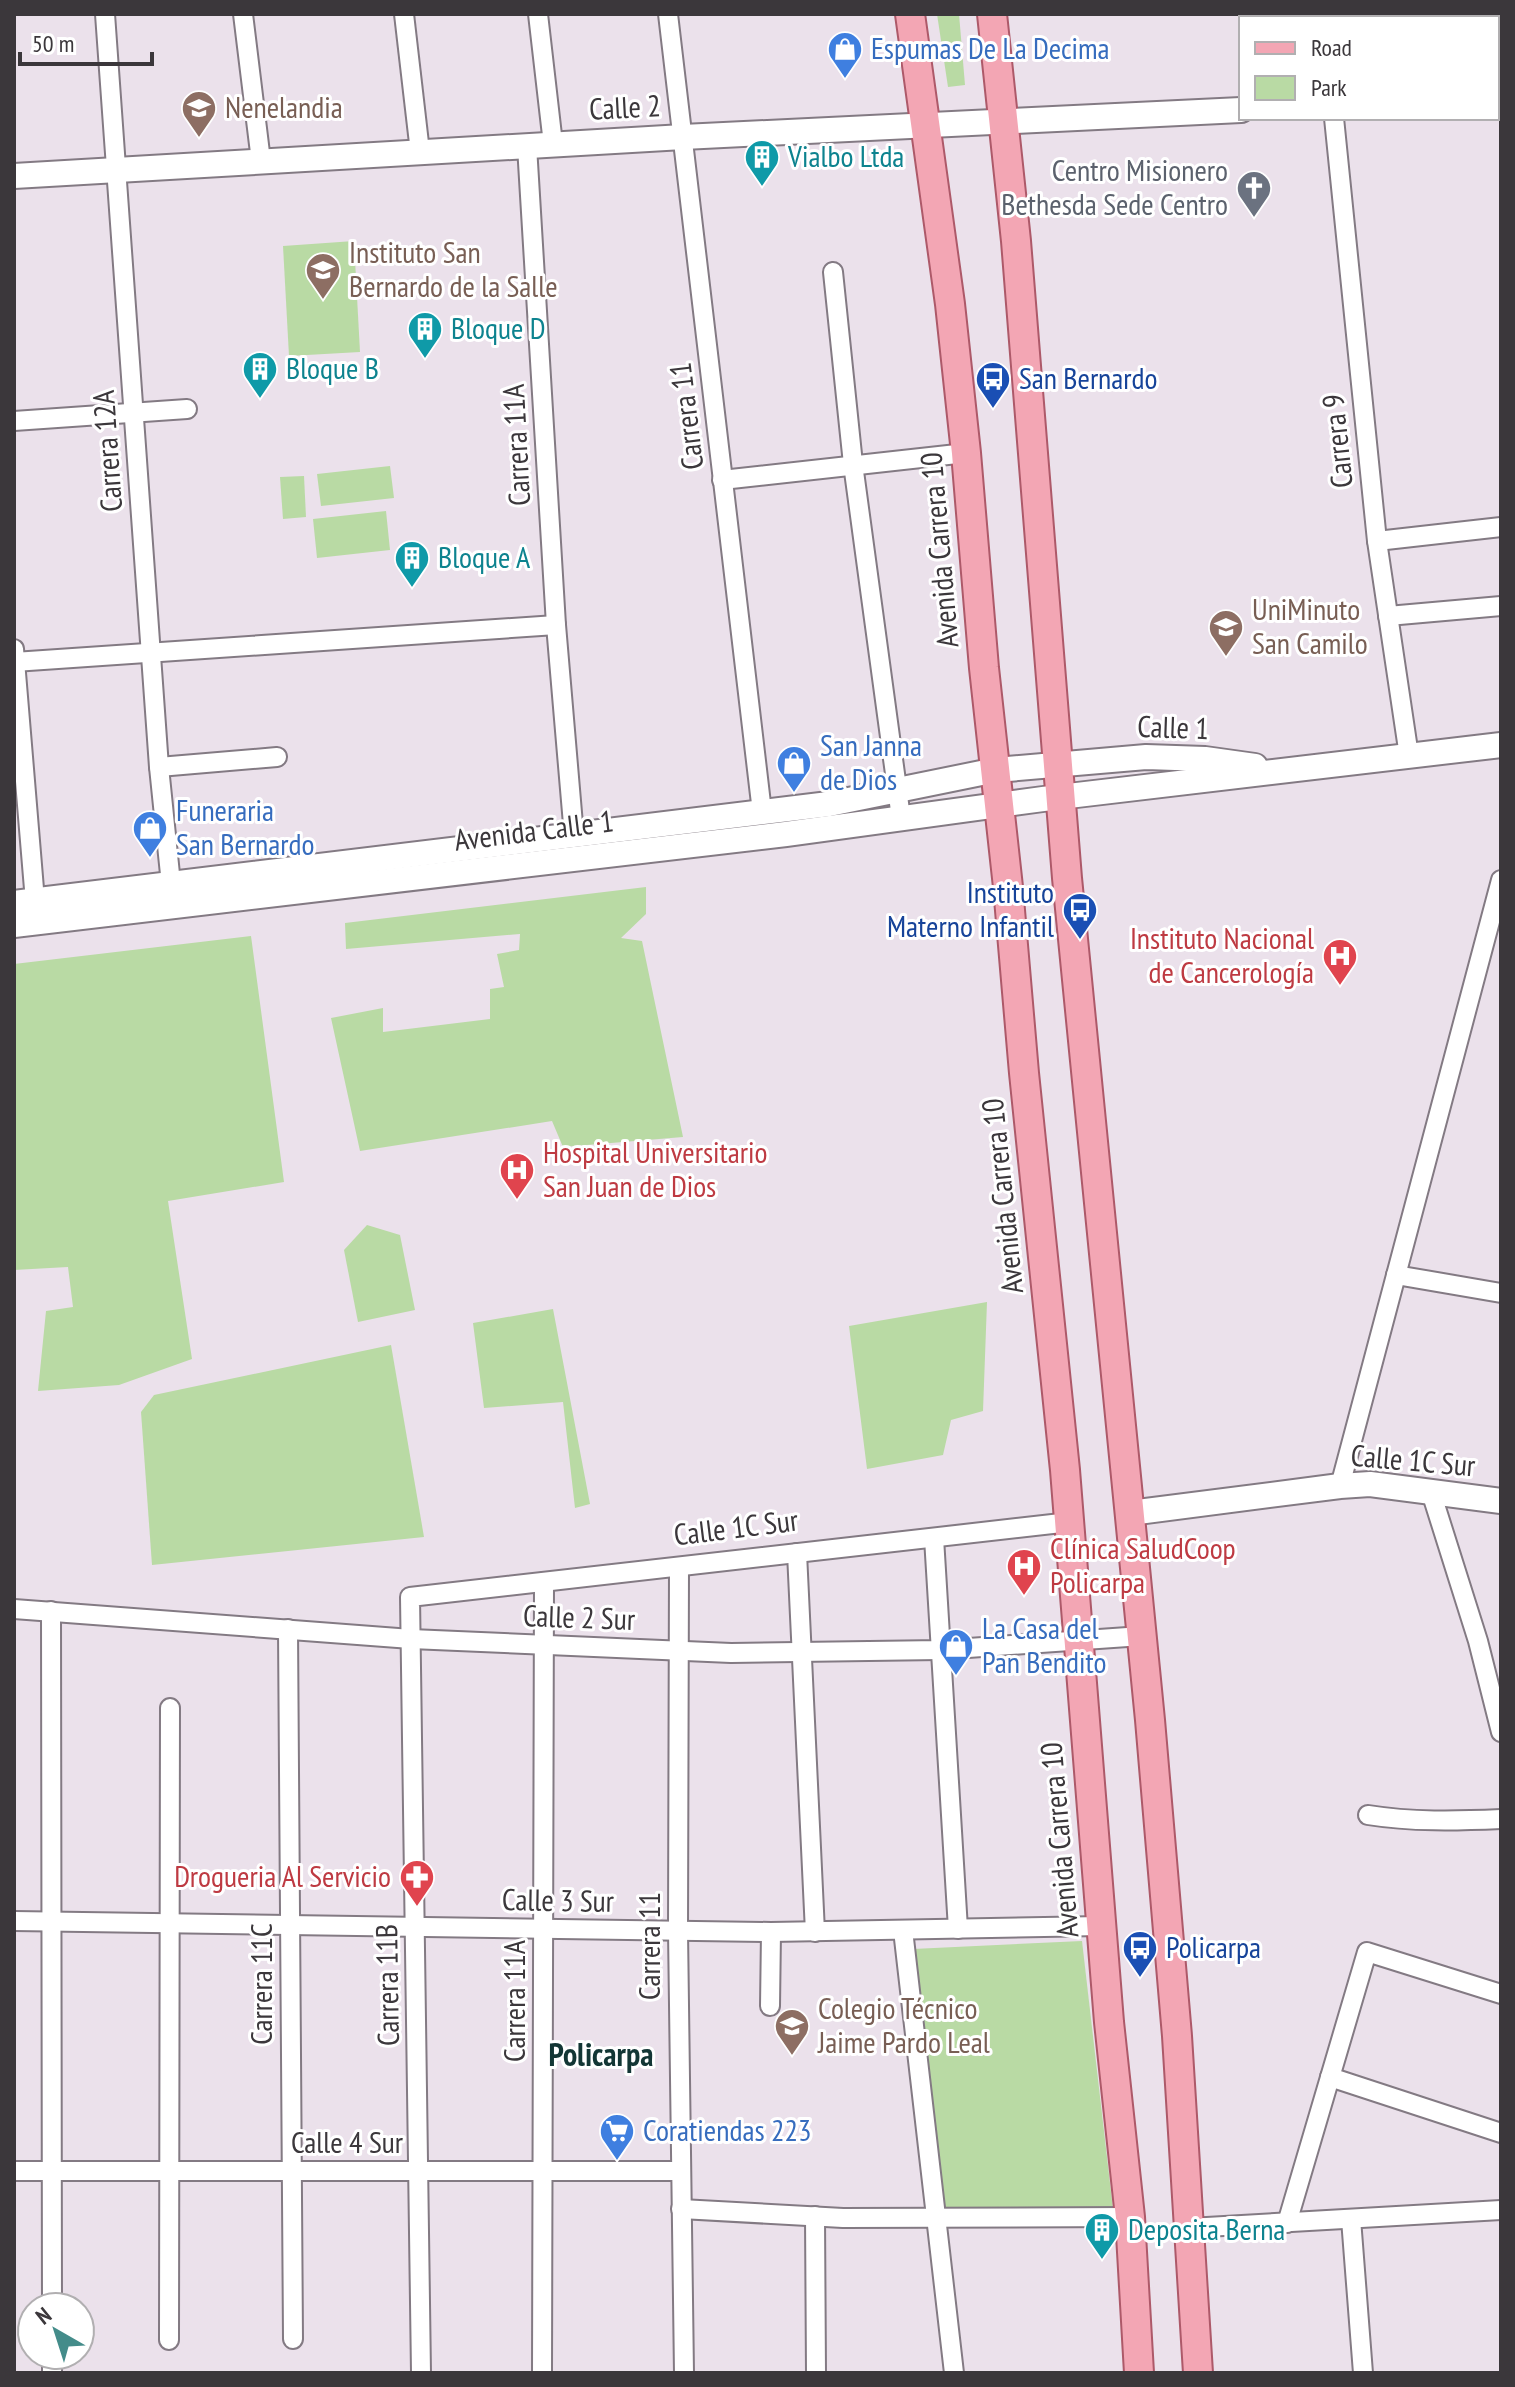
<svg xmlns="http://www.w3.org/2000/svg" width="1515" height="2387" font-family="'PT Sans Narrow',sans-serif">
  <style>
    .green { fill: #b9daa4 }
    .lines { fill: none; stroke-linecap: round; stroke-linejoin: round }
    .street-casing { stroke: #837a83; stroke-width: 22 }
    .secondary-casing { stroke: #837a83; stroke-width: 28 }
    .primary-casing { stroke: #ad5969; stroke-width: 32 }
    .street { stroke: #fff; stroke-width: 18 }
    .secondary { stroke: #fff; stroke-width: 24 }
    .primary { stroke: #f3a6b4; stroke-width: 28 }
    .labels { text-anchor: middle; stroke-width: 6; stroke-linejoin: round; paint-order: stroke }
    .shop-label { font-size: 30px; fill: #366cbe; stroke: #fff; text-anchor: start }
    .education-label { font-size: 30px; fill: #785e54; stroke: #fff; text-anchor: start }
    .street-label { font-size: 30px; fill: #3b373b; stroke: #fff }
    .culture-label { font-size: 30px; fill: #0d838f; stroke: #fff; text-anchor: start }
    .worship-label { font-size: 30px; fill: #5b616d; stroke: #fff; text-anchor: end }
    .transit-label { font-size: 30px; fill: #164399; stroke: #fff; text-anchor: start }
    .health-label { font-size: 30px; fill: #be3a42; stroke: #fff; text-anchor: end }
    .neighbourhood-label { font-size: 32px; font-weight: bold; fill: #133635; stroke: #fff }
  </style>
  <rect width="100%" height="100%" fill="#ebe1eb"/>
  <g class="green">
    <path d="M937 14H959L965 85 948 87Z"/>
    <path d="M354 241 360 352 289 356 283 246Z"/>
    <path d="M390 466 394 498 321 506 317 474Z"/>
    <path d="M304 476 306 517 283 519 280 477Z"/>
    <path d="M386 511 390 550 317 558 313 519Z"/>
    <path d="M646 887V914L621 938 642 941 683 1137 563 1147 552 1121 360 1151 331 1018 383 1008V1032L490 1019V989L504 987 497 954 519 950 520 934 346 949 345 923Z"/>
    <path d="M251 936 284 1182 168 1201 192 1359 119 1385 38 1391 46 1311 73 1307 68 1267 14 1270V964Z"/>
    <path d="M367 1225 400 1235 415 1310 358 1322 344 1250Z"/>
    <path d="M987 1302 983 1411 951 1420 943 1455 867 1469 849 1326Z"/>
    <path d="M553 1309 590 1504 575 1508 563 1402 484 1408 473 1323Z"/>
    <path d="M391 1345 424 1537 152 1565 141 1412 154 1395Z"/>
    <path d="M1082 1941 1113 2209 943 2211 913 1949Z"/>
  </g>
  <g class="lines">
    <g class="street-casing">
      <g id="street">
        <path d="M105 14 159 767 171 884"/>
        <path d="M243 14 261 161"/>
        <path d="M404 14 420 152"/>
        <path d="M538 14 553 144"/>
        <path d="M668 14 762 812"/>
        <path d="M1325 14V18"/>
        <path d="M1334 118 1377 541 1409 756"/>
        <path d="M527 146 556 625 574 836"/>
        <path d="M833 272 853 464 901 818"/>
        <path d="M14 421 187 409"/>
        <path d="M722 480 966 453"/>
        <path d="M1377 541 1501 527"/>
        <path d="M1388 616 1501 606"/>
        <path d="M14 649 35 901"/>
        <path d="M14 662 556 625"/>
        <path d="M159 767 277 757"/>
        <path d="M1396 1275 1501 1293"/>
        <path d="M1340 1486 1501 880"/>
        <path d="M1431 1492 1478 1641 1501 1732"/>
        <path d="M934 1538 958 1929"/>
        <path d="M797 1553 815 1932"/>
        <path d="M679 1567 678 1931 684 2373"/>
        <path d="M14 1609 411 1639 731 1653 940 1650 1142 1636"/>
        <path d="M51 1611 52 2307"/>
        <path d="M288 1629 293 2339"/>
        <path d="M1368 1815C1412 1822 1456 1821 1501 1819"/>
        <path d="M14 1921 771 1932 1101 1926"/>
        <path d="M903 1930 954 2373"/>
        <path d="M770 2006 771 1932"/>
        <path d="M1330 2077 1501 2133"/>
        <path d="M14 2171H681"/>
        <path d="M681 2209 843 2218 1130 2217"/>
        <path d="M815 2216 816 2373"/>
        <path d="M1351 2219 1363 2373"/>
        <path d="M1287 2223 1367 1952 1501 1994"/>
        <path d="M1189 2228 1501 2210"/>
        <path d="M169 2340 170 1708"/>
        <path d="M52 2355V2373"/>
        <path d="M421 2373 410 1597 1070 1522"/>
        <path d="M542 2373 544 1582"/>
      </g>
    </g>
    <g class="secondary-casing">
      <g id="secondary">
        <path d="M1497 94 1501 93"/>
        <path d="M14 176 683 137 1241 110"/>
        <path d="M14 903 829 804 996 770 1146 757 1205 759 1255 766"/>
        <path d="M14 925 786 834 1043 799 1501 745"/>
        <path d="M1130 1513 1340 1486 1370 1484 1501 1501"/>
      </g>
    </g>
    <g class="primary-casing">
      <g id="primary">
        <path d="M910 14 950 304 966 453 984 668 1008 887 1024 1073 1065 1470 1109 2022 1130 2217 1139 2373"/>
        <path d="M992 14 1016 241 1067 878 1150 1720 1177 2036 1198 2373"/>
      </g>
    </g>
    <use href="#street" class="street"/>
    <use href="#secondary" class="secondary"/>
    <use href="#primary" class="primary"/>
  </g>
  <defs>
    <g id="shop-pin" transform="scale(1.8)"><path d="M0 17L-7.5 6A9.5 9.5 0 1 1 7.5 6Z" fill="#3f7fe0" stroke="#fff"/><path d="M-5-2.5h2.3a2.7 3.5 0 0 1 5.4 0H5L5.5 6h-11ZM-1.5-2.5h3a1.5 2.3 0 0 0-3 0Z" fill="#fff"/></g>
    <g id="school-pin" transform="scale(1.8)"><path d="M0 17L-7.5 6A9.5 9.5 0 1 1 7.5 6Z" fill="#8d6e63" stroke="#fff"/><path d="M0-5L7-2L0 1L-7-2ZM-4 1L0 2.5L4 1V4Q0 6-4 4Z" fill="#fff"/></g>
    <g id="building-pin" transform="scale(1.8)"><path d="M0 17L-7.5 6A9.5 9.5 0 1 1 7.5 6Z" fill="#0f9aa8" stroke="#fff"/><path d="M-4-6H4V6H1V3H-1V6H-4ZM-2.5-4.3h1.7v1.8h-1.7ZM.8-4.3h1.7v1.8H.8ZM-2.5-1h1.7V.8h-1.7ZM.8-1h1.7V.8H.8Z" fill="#fff"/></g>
    <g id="church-pin" transform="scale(1.8)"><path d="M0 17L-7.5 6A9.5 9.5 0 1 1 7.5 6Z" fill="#6b7280" stroke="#fff"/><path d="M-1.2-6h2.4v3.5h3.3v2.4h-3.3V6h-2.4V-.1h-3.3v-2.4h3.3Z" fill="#fff"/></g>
    <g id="bus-pin" transform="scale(1.8)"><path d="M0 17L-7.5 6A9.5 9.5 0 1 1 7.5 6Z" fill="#1a4fb4" stroke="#fff"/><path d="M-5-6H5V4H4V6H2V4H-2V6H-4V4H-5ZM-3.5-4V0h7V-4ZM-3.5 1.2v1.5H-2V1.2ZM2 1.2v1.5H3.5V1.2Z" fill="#fff"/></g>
    <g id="university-pin" transform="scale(1.8)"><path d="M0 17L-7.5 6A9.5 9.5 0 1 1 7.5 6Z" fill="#8d6e63" stroke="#fff"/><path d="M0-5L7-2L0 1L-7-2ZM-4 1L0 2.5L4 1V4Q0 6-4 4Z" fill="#fff"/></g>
    <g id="hospital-pin" transform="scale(1.8)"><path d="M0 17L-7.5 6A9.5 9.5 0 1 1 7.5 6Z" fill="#e0444e" stroke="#fff"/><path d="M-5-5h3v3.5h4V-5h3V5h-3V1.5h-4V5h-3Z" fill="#fff"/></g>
    <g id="pharmacy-pin" transform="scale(1.8)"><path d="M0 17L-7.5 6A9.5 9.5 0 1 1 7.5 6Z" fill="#e0444e" stroke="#fff"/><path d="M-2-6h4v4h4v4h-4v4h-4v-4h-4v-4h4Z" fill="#fff"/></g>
    <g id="supermarket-pin" transform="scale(1.8)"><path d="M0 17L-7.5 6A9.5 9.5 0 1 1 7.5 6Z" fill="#3f7fe0" stroke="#fff"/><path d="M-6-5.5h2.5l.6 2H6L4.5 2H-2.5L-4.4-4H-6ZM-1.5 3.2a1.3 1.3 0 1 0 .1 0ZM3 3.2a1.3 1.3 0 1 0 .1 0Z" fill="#fff"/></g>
  </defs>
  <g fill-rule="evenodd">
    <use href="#shop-pin" x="845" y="49"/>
    <use href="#school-pin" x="199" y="108"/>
    <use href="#building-pin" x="762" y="157"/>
    <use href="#church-pin" x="1254" y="188"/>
    <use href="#school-pin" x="323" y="270"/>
    <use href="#building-pin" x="425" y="329"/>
    <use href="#building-pin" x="260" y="369"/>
    <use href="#bus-pin" x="993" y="379"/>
    <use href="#building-pin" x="412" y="558"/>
    <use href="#university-pin" x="1226" y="627"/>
    <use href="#shop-pin" x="794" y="763"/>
    <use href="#shop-pin" x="150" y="828"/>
    <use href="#bus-pin" x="1080" y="910"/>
    <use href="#hospital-pin" x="1340" y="956"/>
    <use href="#hospital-pin" x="517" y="1170"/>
    <use href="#hospital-pin" x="1024" y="1566"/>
    <use href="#shop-pin" x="956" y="1646"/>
    <use href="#pharmacy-pin" x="417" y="1877"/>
    <use href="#bus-pin" x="1140" y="1948"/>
    <use href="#school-pin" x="792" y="2026"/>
    <use href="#supermarket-pin" x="617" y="2131"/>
    <use href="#building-pin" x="1102" y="2230"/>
  </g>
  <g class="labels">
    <g class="shop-label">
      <text x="871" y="59">Espumas De La Decima</text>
      <text x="820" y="756">San Janna<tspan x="820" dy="34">de Dios</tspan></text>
      <text x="176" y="821">Funeraria<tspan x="176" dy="34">San Bernardo</tspan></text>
      <text x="982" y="1639">La Casa del<tspan x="982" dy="34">Pan Bendito</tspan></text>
      <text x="643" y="2141">Coratiendas 223</text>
    </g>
    <g class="education-label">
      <text x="225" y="118">Nenelandia</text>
      <text x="349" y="263">Instituto San<tspan x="349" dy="34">Bernardo de la Salle</tspan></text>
      <text x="1252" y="620">UniMinuto<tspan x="1252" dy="34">San Camilo</tspan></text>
      <text x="818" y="2019">Colegio Técnico<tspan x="818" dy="34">Jaime Pardo Leal</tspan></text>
    </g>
    <g class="street-label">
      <text transform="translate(625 108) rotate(-3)" y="10">Calle 2</text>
      <text transform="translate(687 416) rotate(-97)" y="10">Carrera 11</text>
      <text transform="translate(1338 441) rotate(-96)" y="10">Carrera 9</text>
      <text transform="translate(517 445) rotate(-93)" y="10">Carrera 11A</text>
      <text transform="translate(108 451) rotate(-94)" y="10">Carrera 12A</text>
      <text transform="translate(940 550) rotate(-95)" y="10">Avenida Carrera 10</text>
      <text transform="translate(1173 728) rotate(2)" y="10">Calle 1</text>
      <text transform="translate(534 831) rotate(-7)" y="10">Avenida Calle 1</text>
      <text transform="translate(1003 1196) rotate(-96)" y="10">Avenida Carrera 10</text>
      <text transform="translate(1413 1461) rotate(5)" y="10">Calle 1C Sur</text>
      <text transform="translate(736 1528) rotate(-7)" y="10">Calle 1C Sur</text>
      <text transform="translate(579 1618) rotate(2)" y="10">Calle 2 Sur</text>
      <text transform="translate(1060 1840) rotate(-95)" y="10">Avenida Carrera 10</text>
      <text transform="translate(558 1901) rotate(1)" y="10">Calle 3 Sur</text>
      <text transform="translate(650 1946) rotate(-90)" y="10">Carrera 11</text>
      <text transform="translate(262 1984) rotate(-90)" y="10">Carrera 11C</text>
      <text transform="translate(388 1985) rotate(-91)" y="10">Carrera 11B</text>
      <text transform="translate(515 2001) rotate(-90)" y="10">Carrera 11A</text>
      <text x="347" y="2153">Calle 4 Sur</text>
    </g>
    <g class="culture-label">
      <text x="788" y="167">Vialbo Ltda</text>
      <text x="451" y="339">Bloque D</text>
      <text x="286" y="379">Bloque B</text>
      <text x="438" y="568">Bloque A</text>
      <text x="1128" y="2240">Deposita Berna</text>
    </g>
    <g class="worship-label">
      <text x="1228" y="181">Centro Misionero<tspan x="1228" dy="34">Bethesda Sede Centro</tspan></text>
    </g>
    <g class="transit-label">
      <text x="1019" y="389">San Bernardo</text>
      <text x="1054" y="903" text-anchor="end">Instituto<tspan x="1054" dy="34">Materno Infantil</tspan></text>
      <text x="1166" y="1958">Policarpa</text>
    </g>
    <g class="health-label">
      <text x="1314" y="949">Instituto Nacional<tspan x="1314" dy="34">de Cancerología</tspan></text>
      <text x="543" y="1163" text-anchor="start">Hospital Universitario<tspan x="543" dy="34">San Juan de Dios</tspan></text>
      <text x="1050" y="1559" text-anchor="start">Clínica SaludCoop<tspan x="1050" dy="34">Policarpa</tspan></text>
      <text x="391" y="1887">Drogueria Al Servicio</text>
    </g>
    <g class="neighbourhood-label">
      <text x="601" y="2066">Policarpa</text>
    </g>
  </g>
  <rect width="1515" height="2387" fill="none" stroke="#3b373b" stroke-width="32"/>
  <rect x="1239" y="16" width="260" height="104" fill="#ffffff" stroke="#b1afb1" stroke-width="2"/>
  <rect x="1255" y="42" width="40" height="12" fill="#f3a6b4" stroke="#b1afb1" stroke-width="2"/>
  <text x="1311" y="56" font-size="24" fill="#3b373b">Road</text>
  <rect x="1255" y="76" width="40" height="24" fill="#b9daa4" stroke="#b1afb1" stroke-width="2"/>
  <text x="1311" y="96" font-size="24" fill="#3b373b">Park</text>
  <g transform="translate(56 2331) rotate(321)"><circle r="38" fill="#ffffff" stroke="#b1afb1" stroke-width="2"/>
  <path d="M0-6L14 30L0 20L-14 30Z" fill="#448c8a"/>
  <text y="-12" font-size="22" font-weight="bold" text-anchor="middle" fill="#3b373b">N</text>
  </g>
  <path d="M20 52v12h132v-12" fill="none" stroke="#3b373b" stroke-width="4"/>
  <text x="32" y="52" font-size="24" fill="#3b373b" stroke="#ffffff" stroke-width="6" paint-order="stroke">50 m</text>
</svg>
